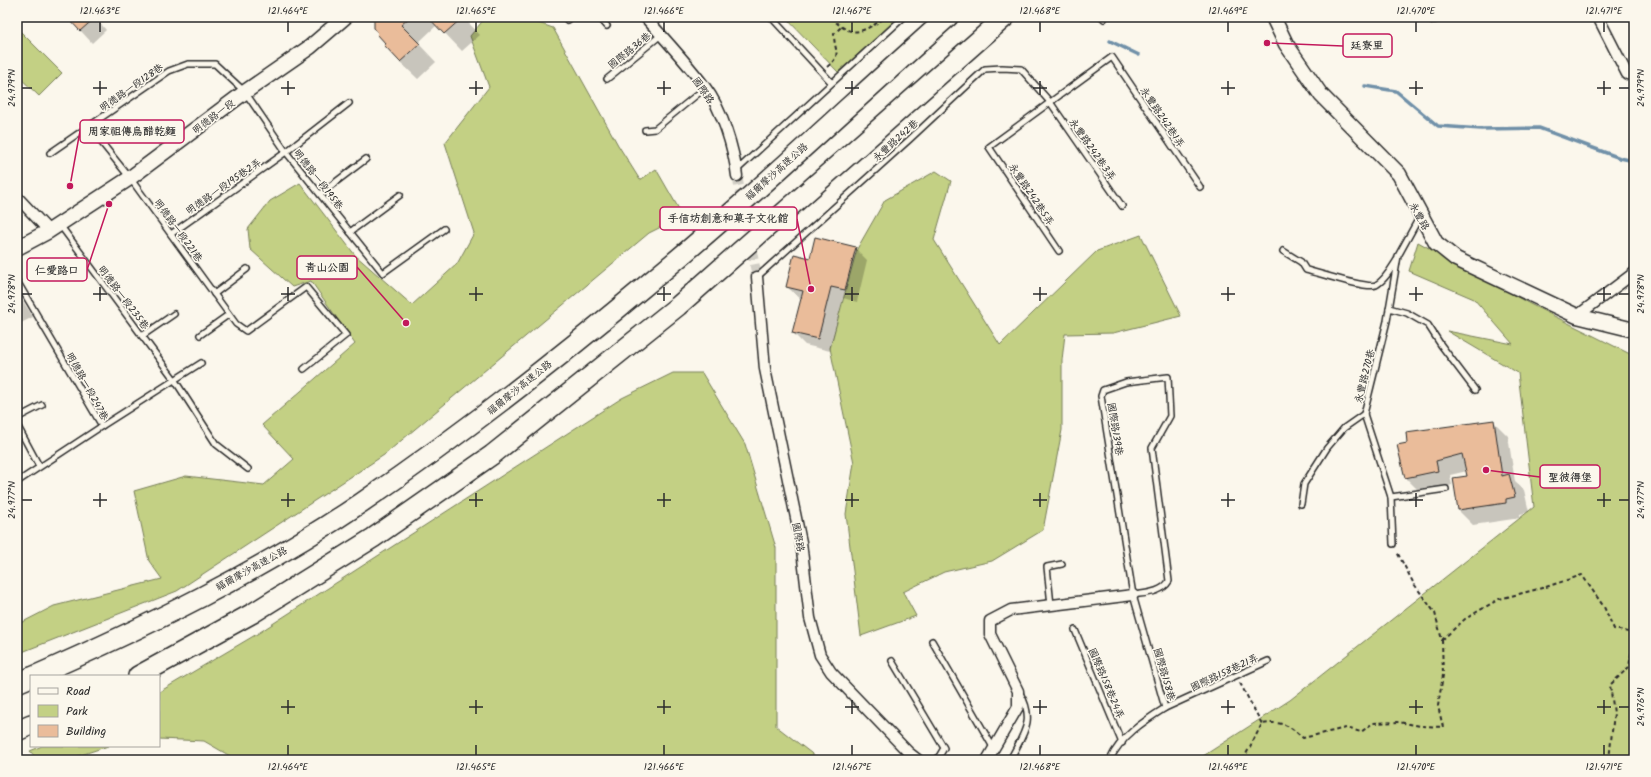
<svg xmlns="http://www.w3.org/2000/svg" width="1651" height="777" font-family="Kalam,'LXGW WenKai TC',sans-serif">
  <style>
    .green { fill: #c3d084; stroke: #777e58 }
    .shadow { fill: #0003 }
    .lines { fill: none; stroke-linecap: round; stroke-linejoin: round }
    .stream { stroke: #6f90a8; stroke-width: 3.5 }
    .building { fill: #eabc9a; stroke: #2b2b2b }
    .street-tunnel { stroke: #d1cec5; stroke-width: 10; stroke-dasharray: 10 5; stroke-linecap: butt }
    .lane-casing { stroke: #2b2b2b; stroke-width: 8 }
    .street-casing { stroke: #2b2b2b; stroke-width: 13 }
    .secondary-casing { stroke: #2b2b2b; stroke-width: 17 }
    .highway-casing { stroke: #2b2b2b; stroke-width: 22 }
    .path { stroke: #2b2b2b; stroke-width: 2; stroke-dasharray: 4 3; stroke-linecap: butt }
    .lane { stroke: #fbf7ec; stroke-width: 5 }
    .street { stroke: #fbf7ec; stroke-width: 10 }
    .secondary { stroke: #fbf7ec; stroke-width: 14 }
    .highway { stroke: #fbf7ec; stroke-width: 19 }
    .ticks { fill: none; stroke: #2b2b2b; stroke-width: 1.5 }
    .labels { text-anchor: middle; stroke-width: 3.5; stroke-linejoin: round; paint-order: stroke }
    .street-label { font-size: 10px; fill: #2b2b2b; stroke: #fbf7ec }
    .leader { fill: none; stroke: #c2185b; stroke-width: 1.5 }
    .callout-dot { fill: #c2185b; stroke: #fbf7ec; stroke-width: 1.5 }
    .callout { fill: #fbf7ec; stroke: #c2185b; stroke-width: 1.5 }
    .callout-label { font-size: 11px; text-anchor: middle; font-weight: bold; fill: #2b2b2b }
    .neatline { fill: none; stroke: #2b2b2b; stroke-width: 1.5 }
    .ticks-label { font-size: 10px; text-anchor: middle; fill: #2b2b2b }
  </style>
  <rect width="100%" height="100%" fill="#fbf7ec"/>
  <filter id="ink" filterUnits="userSpaceOnUse"><feTurbulence type="fractalNoise" baseFrequency=".025" numOctaves="2"/><feDisplacementMap in="SourceGraphic" scale="8" xChannelSelector="R" yChannelSelector="G"/><feConvolveMatrix kernelMatrix="1 2 1 2 8 2 1 2 1" color-interpolation-filters="sRGB"/></filter>
  <g filter="url(#ink)">
    <g class="green">
      <path d="M486 17H521L553 28 618 145 640 180 656 169 683 216 649 233 384 455 177 591 17 654V625L54 606 162 579 149 561 134 491 186 476 264 485 294 459 262 425 355 344 311 281 292 287 250 249 248 229 270 201 300 183 355 255 412 305 457 264 474 233 445 143 489 87 470 36Z"/>
      <path d="M785 17H900L838 72Z"/>
      <path d="M18 29 62 73 39 96 17 75Z"/>
      <path d="M936 171 951 181 934 240 1000 345 1097 251 1141 235 1181 316 1113 333 1065 334 1062 360V430L1043 530 992 561 944 572 903 592 916 616 861 636 846 514 854 463 830 348 857 249 885 200Z"/>
      <path d="M1418 242 1530 304 1634 356V760H1197L1290 700 1534 507 1518 373 1447 331 1513 344 1474 299 1409 271Z"/>
      <path d="M673 373H702L745 444 776 548V726L820 760H237L204 741 159 739V692L257 634 622 398Z"/>
      <path d="M42 746H108L66 760H38L30 751Z"/>
    </g>
    <g class="shadow">
      <path d="M68 17H95L106 30 92 43Z"/>
      <path d="M375 17H463L480 35 462 51 437 25 418 43 436 62 418 79 400 62 387 44Z"/>
      <path d="M855 248 867 260 857 302 843 298 830 351 805 345 793 333 802 300 787 287 811 259Z"/>
      <path d="M17 292 33 317 17 325Z"/>
      <path d="M1493 421 1508 436 1515 482 1524 490 1529 512 1520 514V518L1473 525 1458 510 1469 477 1467 471 1450 475 1452 485 1421 493 1406 478 1399 446Z"/>
    </g>
    <g class="lines">
      <g class="stream">
        <path d="M1110 41 1139 55"/>
        <path d="M1365 86 1396 91 1438 126 1481 129 1539 128 1620 158 1634 161"/>
      </g>
    </g>
    <g class="building">
      <path d="M67 17H96L80 31Z"/>
      <path d="M374 17H410L401 25 420 44 400 62 384 45 386 44 377 34 378 33 374 28Z"/>
      <path d="M428 17H463L444 34Z"/>
      <path d="M815 237 856 247 845 290 831 287 818 339 792 333 803 291 786 287 794 254 810 258Z"/>
      <path d="M1494 420 1502 476 1509 474 1515 497 1506 499V503L1458 510 1453 478 1467 476 1462 454 1436 461 1438 471 1405 478 1397 445 1407 443 1406 432Z"/>
    </g>
    <g class="lines">
      <path class="street-tunnel" d="M737 176 757 277"/>
      <g class="lane-casing">
        <g id="lane">
          <path d="M565 17 567 20 571 17"/>
          <path d="M599 17 607 26"/>
          <path d="M771 17 831 82"/>
          <path d="M1102 17 1104 19"/>
          <path d="M1432 21 1442 17"/>
          <path d="M607 79 661 35"/>
          <path d="M89 127 130 178 236 324 246 331 306 287 346 335 304 369"/>
          <path d="M645 130 655 129 705 88"/>
          <path d="M50 153 169 71 188 64H215L245 92 286 152 383 273 444 229"/>
          <path d="M737 170 904 17"/>
          <path d="M320 194 366 159"/>
          <path d="M60 225 174 379 216 444 248 469"/>
          <path d="M350 232 400 195"/>
          <path d="M171 234 286 152 349 103"/>
          <path d="M1059 251 989 147 1112 57 1200 187"/>
          <path d="M1283 251 1301 262 1306 270C1319 273 1366 289 1376 285 1385 280 1391 269 1396 261"/>
          <path d="M757 277 910 139 985 69 1002 68 1021 69 1050 102 1122 206"/>
          <path d="M17 281 102 426 17 482"/>
          <path d="M214 294 247 269"/>
          <path d="M1389 308 1407 313 1428 325 1441 345 1475 390"/>
          <path d="M200 335 228 315"/>
          <path d="M142 336 174 314"/>
          <path d="M17 418 42 405"/>
          <path d="M17 425 39 466"/>
          <path d="M102 426 201 363"/>
          <path d="M1391 497 1446 489"/>
          <path d="M1301 504 1304 484 1327 448 1344 428 1364 414"/>
          <path d="M1393 544 1391 497 1364 414 1387 321 1398 256 1420 216"/>
          <path d="M1051 605 1047 567 1062 564"/>
          <path d="M1075 630 1122 743"/>
          <path d="M932 641 994 749"/>
          <path d="M892 661 944 748 937 760"/>
          <path d="M1165 708 1268 661"/>
          <path d="M1010 760C1023 734 1036 721 1020 693"/>
          <path d="M1110 760C1120 737 1144 721 1165 708L1133 595 1101 396 1103 390 1126 382 1168 377 1170 416 1152 448 1169 581C1162 593 1145 593 1133 595"/>
        </g>
      </g>
      <g class="street-casing">
        <g id="street">
          <path d="M645 17C666 40 687 63 705 87 722 109 734 149 737 176"/>
          <path d="M1598 17 1627 74 1634 75"/>
          <path d="M17 197 49 231"/>
          <path d="M757 277 765 369 801 542 810 618 820 655 831 672 909 753 918 760"/>
          <path d="M1577 316 1634 273"/>
          <path d="M987 760 1018 707V691L990 634V621L1011 610 1133 595"/>
        </g>
      </g>
      <g class="secondary-casing">
        <g id="secondary">
          <path d="M1273 17 1286 44 1321 95 1399 174 1436 243 1456 259 1577 316 1634 330"/>
          <path d="M17 248 49 231 130 178 245 92 310 47 345 17"/>
        </g>
      </g>
      <g class="highway-casing">
        <g id="highway">
          <path d="M34 676C146 627 259 572 361 503 461 435 557 360 650 282 753 197 849 105 948 17"/>
          <path d="M138 676 253 613 373 538 492 455 678 306 1005 17"/>
          <path d="M17 683 31 677"/>
          <path d="M17 731 31 725"/>
        </g>
      </g>
      <g class="path">
        <path d="M831 17C852 40 863 32 886 17"/>
        <path d="M827 67C843 54 834 52 834 34L841 27"/>
        <path d="M1442 640 1465 619 1499 599 1546 587 1582 575 1604 607 1614 629 1634 633"/>
        <path d="M1240 683 1262 724"/>
        <path d="M1244 760 1245 756 1262 724C1282 721 1289 725 1303 738L1346 728 1361 732 1373 723 1399 722 1421 726 1443 727 1438 706 1443 675 1442 640 1435 613 1414 584 1397 552"/>
        <path d="M1609 760 1614 713 1610 685 1629 667 1634 636"/>
      </g>
      <use href="#lane" class="lane"/>
      <use href="#street" class="street"/>
      <use href="#secondary" class="secondary"/>
      <use href="#highway" class="highway"/>
    </g>
  </g>
  <path class="ticks" d="M100 22V32M288 22V32M476 22V32M664 22V32M852 22V32M1040 22V32M1228 22V32M1416 22V32M1604 22V32M100 81V95M288 81V95M476 81V95M664 81V95M852 81V95M1040 81V95M1228 81V95M1416 81V95M1604 81V95M22 88H32M93 88H107M281 88H295M469 88H483M657 88H671M845 88H859M1033 88H1047M1221 88H1235M1409 88H1423M1597 88H1611M1619 88H1629M100 287V301M288 287V301M476 287V301M664 287V301M852 287V301M1040 287V301M1228 287V301M1416 287V301M1604 287V301M22 294H32M93 294H107M281 294H295M469 294H483M657 294H671M845 294H859M1033 294H1047M1221 294H1235M1409 294H1423M1597 294H1611M1619 294H1629M100 493V507M288 493V507M476 493V507M664 493V507M852 493V507M1040 493V507M1228 493V507M1416 493V507M1604 493V507M22 500H32M93 500H107M281 500H295M469 500H483M657 500H671M845 500H859M1033 500H1047M1221 500H1235M1409 500H1423M1597 500H1611M1619 500H1629M288 700V714M476 700V714M664 700V714M852 700V714M1040 700V714M1228 700V714M1416 700V714M1604 700V714M281 707H295M469 707H483M657 707H671M845 707H859M1033 707H1047M1221 707H1235M1409 707H1423M1597 707H1611M1619 707H1629M288 745V755M476 745V755M664 745V755M852 745V755M1040 745V755M1228 745V755M1416 745V755M1604 745V755"/>
  <g class="labels">
    <g class="street-label">
      <text transform="translate(629 50) rotate(-39)" y="4">國際路36巷</text>
      <text transform="translate(131 87) rotate(-35)" y="4">明德路一段128巷</text>
      <text transform="translate(704 90) rotate(55)" y="4">國際路</text>
      <text transform="translate(213 116) rotate(-37)" y="4">明德路一段</text>
      <text transform="translate(1163 117) rotate(56)" y="4">永豐路242巷1弄</text>
      <text transform="translate(895 140) rotate(-42)" y="4">永豐路242巷</text>
      <text transform="translate(1093 149) rotate(55)" y="4">永豐路242巷3弄</text>
      <text transform="translate(776 171) rotate(-42)" y="4">福爾摩沙高速公路</text>
      <text transform="translate(319 179) rotate(52)" y="4">明德路一段195巷</text>
      <text transform="translate(223 186) rotate(-35)" y="4">明德路一段195巷2弄</text>
      <text transform="translate(1032 194) rotate(56)" y="4">永豐路242巷5弄</text>
      <text transform="translate(1420 216) rotate(61)" y="4">永豐路</text>
      <text transform="translate(179 230) rotate(54)" y="4">明德路一段221巷</text>
      <text transform="translate(124 297) rotate(53)" y="4">明德路一段235巷</text>
      <text transform="translate(1364 376) rotate(-76)" y="4">永豐路270巷</text>
      <text transform="translate(88 386) rotate(61)" y="4">明德路一段247巷</text>
      <text transform="translate(519 387) rotate(-39)" y="4">福爾摩沙高速公路</text>
      <text transform="translate(1116 429) rotate(81)" y="4">國際路139巷</text>
      <text transform="translate(799 537) rotate(80)" y="4">國際路</text>
      <text transform="translate(251 568) rotate(-29)" y="4">福爾摩沙高速公路</text>
      <text transform="translate(1224 672) rotate(-25)" y="4">國際路158巷21弄</text>
      <text transform="translate(1165 674) rotate(74)" y="4">國際路158巷</text>
      <text transform="translate(1107 683) rotate(67)" y="4">國際路158巷24弄</text>
    </g>
  </g>
  <path class="leader" d="M1267 43L1343 46M70 186L80 131M811 289L797 219M406 323L357 267M109 204L87 270M1486 470L1540 477"/>
  <g class="callout-dot">
    <circle cx="1267" cy="43" r="4"/>
    <circle cx="70" cy="186" r="4"/>
    <circle cx="811" cy="289" r="4"/>
    <circle cx="406" cy="323" r="4"/>
    <circle cx="109" cy="204" r="4"/>
    <circle cx="1486" cy="470" r="4"/>
  </g>
  <g class="callout">
    <rect x="1343" y="34" width="49" height="23" rx="4"/>
    <rect x="80" y="120" width="104" height="23" rx="4"/>
    <rect x="660" y="207" width="137" height="23" rx="4"/>
    <rect x="297" y="256" width="60" height="23" rx="4"/>
    <rect x="27" y="258" width="60" height="23" rx="4"/>
    <rect x="1540" y="465" width="60" height="23" rx="4"/>
  </g>
  <g class="callout-label">
    <text x="1367" y="49">廷寮里</text>
    <text x="132" y="135">周家祖傳烏醋乾麵</text>
    <text x="728" y="222">手信坊創意和菓子文化館</text>
    <text x="327" y="271">青山公園</text>
    <text x="57" y="274">仁愛路口</text>
    <text x="1570" y="481">聖彼得堡</text>
  </g>
  <rect width="1651" height="777" fill="none" stroke="#fbf7ec" stroke-width="44"/>
  <rect x="30" y="675" width="130" height="72" fill="#fbf7ec" stroke="#a8a59f"/>
  <rect x="38" y="688" width="20" height="6" fill="#fbf7ec" stroke="#a8a59f"/>
  <text x="66" y="695" font-size="12" fill="#2b2b2b">Road</text>
  <rect x="38" y="705" width="20" height="12" fill="#c3d084" stroke="#a8a59f"/>
  <text x="66" y="715" font-size="12" fill="#2b2b2b">Park</text>
  <rect x="38" y="725" width="20" height="12" fill="#eabc9a" stroke="#a8a59f"/>
  <text x="66" y="735" font-size="12" fill="#2b2b2b">Building</text>
  <rect x="22" y="22" width="1607" height="733" class="neatline"/>
  <g class="ticks-label">
    <text x="100" y="14">121.463°E</text>
    <text x="288" y="14">121.464°E</text>
    <text x="476" y="14">121.465°E</text>
    <text x="664" y="14">121.466°E</text>
    <text x="852" y="14">121.467°E</text>
    <text x="1040" y="14">121.468°E</text>
    <text x="1228" y="14">121.469°E</text>
    <text x="1416" y="14">121.470°E</text>
    <text x="1604" y="14">121.471°E</text>
    <text transform="translate(11 88) rotate(-90)" y="4">24.979°N</text>
    <text transform="translate(1640 88) rotate(-90)" y="4">24.979°N</text>
    <text transform="translate(11 294) rotate(-90)" y="4">24.978°N</text>
    <text transform="translate(1640 294) rotate(-90)" y="4">24.978°N</text>
    <text transform="translate(11 500) rotate(-90)" y="4">24.977°N</text>
    <text transform="translate(1640 500) rotate(-90)" y="4">24.977°N</text>
    <text transform="translate(1640 707) rotate(-90)" y="4">24.976°N</text>
    <text x="288" y="770">121.464°E</text>
    <text x="476" y="770">121.465°E</text>
    <text x="664" y="770">121.466°E</text>
    <text x="852" y="770">121.467°E</text>
    <text x="1040" y="770">121.468°E</text>
    <text x="1228" y="770">121.469°E</text>
    <text x="1416" y="770">121.470°E</text>
    <text x="1604" y="770">121.471°E</text>
  </g>
</svg>
